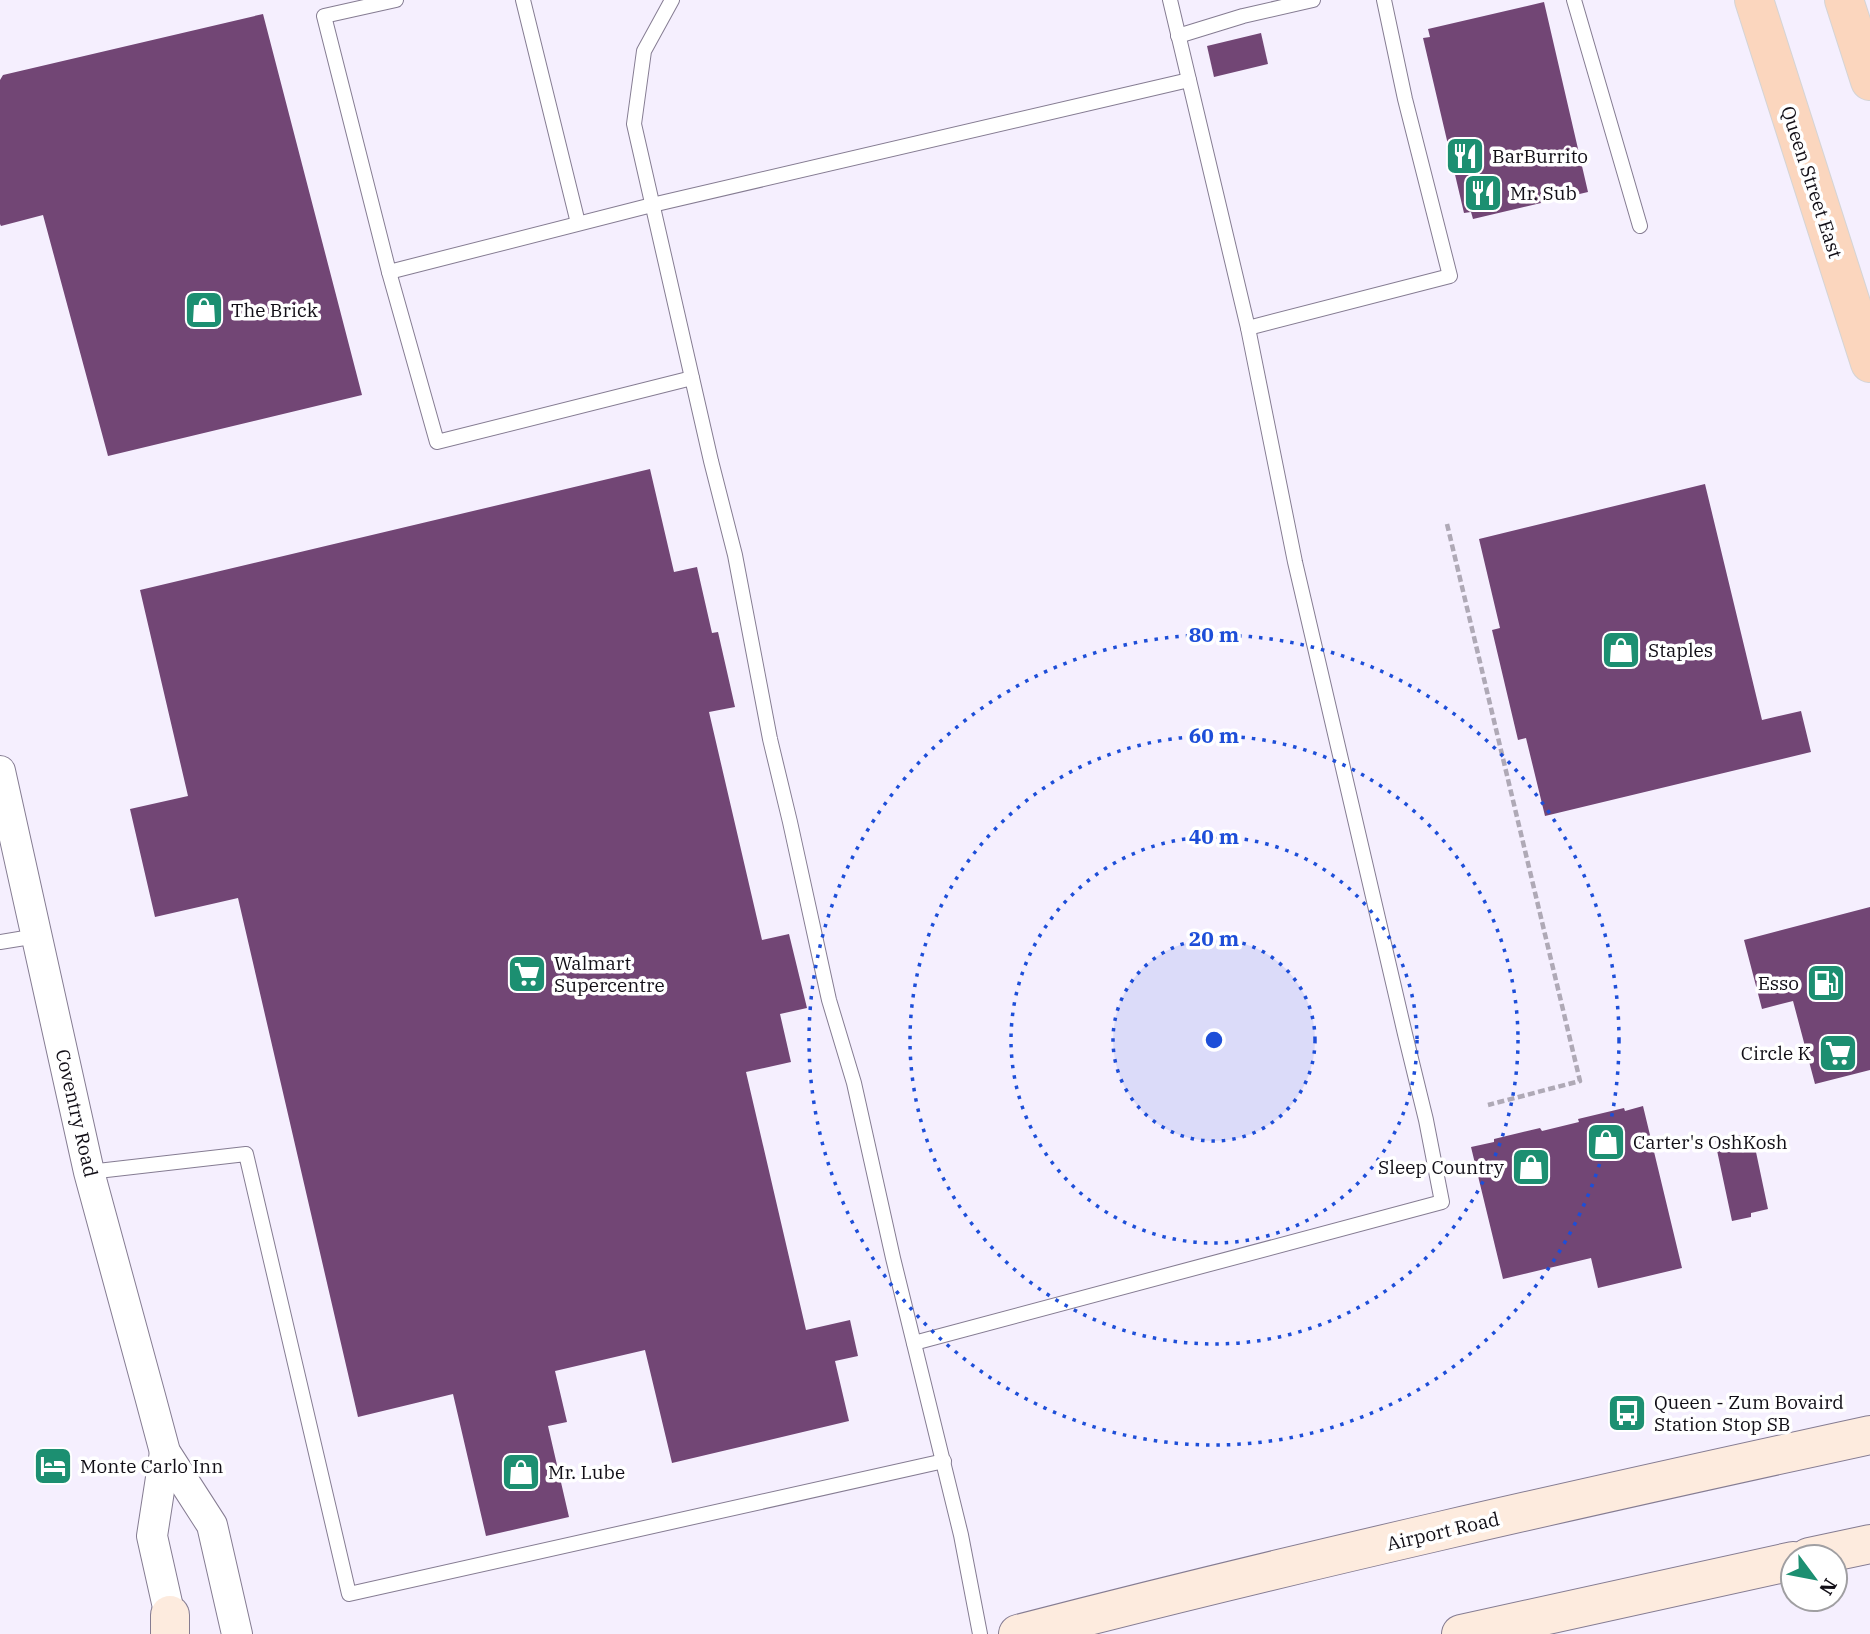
<svg xmlns="http://www.w3.org/2000/svg" width="1870" height="1634" font-family="'IBM Plex Serif',serif">
  <style>
    .building { fill: #724675 }
    .lines { fill: none; stroke-linecap: round; stroke-linejoin: round }
    .lane-casing { stroke: #857c92; stroke-width: 16 }
    .street-casing { stroke: #857c92; stroke-width: 32 }
    .secondary-casing { stroke: #857c92; stroke-width: 40 }
    .primary-casing { stroke: #d4d4d5; stroke-width: 40 }
    .path { stroke: #afa9b6; stroke-width: 4.5; stroke-dasharray: 7 3.5; stroke-linecap: butt }
    .lane { stroke: #fff; stroke-width: 14 }
    .street { stroke: #fff; stroke-width: 30 }
    .secondary { stroke: #fdebde; stroke-width: 38 }
    .primary { stroke: #fbd6be; stroke-width: 38 }
    .ring { fill: none; stroke: #1d4ed8; stroke-width: 3.5; stroke-dasharray: 3.5 7 }
    .labels { text-anchor: middle; stroke-width: 7; stroke-linejoin: round; paint-order: stroke }
    .poi-label { font-size: 19px; fill: #110e16; stroke: #fff; text-anchor: start }
    .street-label { font-size: 19px; fill: #110e16; stroke: #fff }
    .centre { fill: #1d4ed8; stroke: #fff; stroke-width: 3.5 }
    .ring-label { font-size: 21px; text-anchor: middle; font-weight: bold; fill: #1d4ed8; stroke: #fff; stroke-width: 7; stroke-linejoin: round; paint-order: stroke }
  </style>
  <rect width="100%" height="100%" fill="#f5effe"/>
  <g class="building">
    <path d="M1544 2 1588 192 1473 219 1471 212 1464 213 1423 38 1430 37 1428 29Z"/>
    <path d="M263 14 362 395 108 456 43 215 1 226 0 224V80L3 75Z"/>
    <path d="M1261 33 1268 64 1214 77 1207 46Z"/>
    <path d="M650 469 674 572 697 567 712 633 718 632 735 707 709 712 762 940 789 934 807 1008 780 1014 791 1062 746 1072 806 1330 850 1320 858 1356 835 1361 849 1421 672 1463 645 1350 555 1371 567 1422 548 1426 569 1517 486 1536 453 1394 358 1417 238 898 155 917 130 809 188 796 140 590Z"/>
    <path d="M1705 484 1762 720 1801 711 1811 752 1545 816 1526 738 1518 740 1492 630 1500 628 1479 539Z"/>
    <path d="M1870 907V1070L1815 1084 1793 1001 1762 1009 1744 940Z"/>
    <path d="M1643 1106 1682 1268 1598 1288 1591 1258 1503 1279 1471 1147 1494 1142V1139L1540 1128 1542 1131 1579 1122 1578 1119 1624 1108 1625 1111Z"/>
    <path d="M1752 1133 1768 1209 1751 1213V1217L1732 1221 1715 1141Z"/>
  </g>
  <g class="lines">
    <g class="lane-casing">
      <g id="lane">
        <path d="M396 0 324 16 389 272 652 205 1189 80"/>
        <path d="M523 0 578 223"/>
        <path d="M672 0 644 51 634 124 711 461 735 555 770 739 790 822 829 1000 854 1083 893 1258 961 1535 980 1634"/>
        <path d="M1574 0 1640 226"/>
        <path d="M1178 36 1243 16 1313 0"/>
        <path d="M389 272 437 442 692 378"/>
        <path d="M1248 328 1450 276 1405 99 1384 0"/>
        <path d="M0 942 37 936"/>
        <path d="M89 1172 246 1154 349 1594 944 1461"/>
        <path d="M914 1343 1442 1202 1426 1120 1405 1034 1295 562 1248 328 1170 0"/>
      </g>
    </g>
    <g class="street-casing">
      <g id="street">
        <path d="M0 771 89 1172 150 1396 165 1452 212 1525 237 1634"/>
        <path d="M165 1452 152 1536 174 1634"/>
      </g>
    </g>
    <g class="secondary-casing">
      <g id="secondary">
        <path d="M1809 1557 1870 1544"/>
        <path d="M170 1615V1634"/>
        <path d="M1018 1634C1300 1561 1585 1497 1870 1435"/>
        <path d="M1461 1634 1793 1561"/>
      </g>
    </g>
    <g class="primary-casing">
      <g id="primary">
        <path d="M1754 0 1870 363"/>
        <path d="M1844 0 1870 81"/>
      </g>
    </g>
    <path class="path" d="M1447 524 1580 1081 1488 1105"/>
    <use href="#lane" class="lane"/>
    <use href="#street" class="street"/>
    <use href="#secondary" class="secondary"/>
    <use href="#primary" class="primary"/>
  </g>
  <circle cx="1214" cy="1040" r="101" fill="#1d4ed8" fill-opacity=".12"/>
  <g class="ring">
    <circle cx="1214" cy="1040" r="101"/>
    <circle cx="1214" cy="1040" r="203"/>
    <circle cx="1214" cy="1040" r="304"/>
    <circle cx="1214" cy="1040" r="405"/>
  </g>
  <defs>
    <g id="restaurant-square" transform="scale(2.0125)"><rect x="-9" y="-9" width="18" height="18" rx="4" fill="#1c8f71" stroke="#fff"/><path d="M-5-6h1v4h1v-4h1v4h1v-4h1v5L-1.5 .5V6h-2V.5L-5-1ZM5-6V6H3V1.5H1.5Q1.5-4 5-6Z" fill="#fff"/></g>
    <g id="shop-square" transform="scale(2.0125)"><rect x="-9" y="-9" width="18" height="18" rx="4" fill="#1c8f71" stroke="#fff"/><path d="M-5-2.5h2.3a2.7 3.5 0 0 1 5.4 0H5L5.5 6h-11ZM-1.5-2.5h3a1.5 2.3 0 0 0-3 0Z" fill="#fff"/></g>
    <g id="supermarket-square" transform="scale(2.0125)"><rect x="-9" y="-9" width="18" height="18" rx="4" fill="#1c8f71" stroke="#fff"/><path d="M-6-5.5h2.5l.6 2H6L4.5 2H-2.5L-4.4-4H-6ZM-1.5 3.2a1.3 1.3 0 1 0 .1 0ZM3 3.2a1.3 1.3 0 1 0 .1 0Z" fill="#fff"/></g>
    <g id="fuel-square" transform="scale(2.0125)"><rect x="-9" y="-9" width="18" height="18" rx="4" fill="#1c8f71" stroke="#fff"/><path d="M-5.5-6h7V0h2V4h1.3V-2.5L3-4.5l.8-.8L6-3V5H2.5V1h-1V6h-7ZM-4.2-4.7v3.2H.2V-4.7Z" fill="#fff"/></g>
    <g id="bus-square" transform="scale(2.0125)"><rect x="-9" y="-9" width="18" height="18" rx="4" fill="#1c8f71" stroke="#fff"/><path d="M-5-6H5V4H4V6H2V4H-2V6H-4V4H-5ZM-3.5-4V0h7V-4ZM-3.5 1.2v1.5H-2V1.2ZM2 1.2v1.5H3.5V1.2Z" fill="#fff"/></g>
    <g id="hotel-square" transform="scale(2.0125)"><rect x="-9" y="-9" width="18" height="18" rx="4" fill="#1c8f71" stroke="#fff"/><path d="M-6-4.5h1.5V1H6V5H4.5V3h-9V5H-6ZM-4 0a1.8 1.8 0 1 1 3.6 0ZM.5 0V-2.5h3Q6-2.5 6 0Z" fill="#fff"/></g>
  </defs>
  <g fill-rule="evenodd">
    <use href="#restaurant-square" x="1465" y="156"/>
    <use href="#restaurant-square" x="1483" y="193"/>
    <use href="#shop-square" x="204" y="310"/>
    <use href="#shop-square" x="1621" y="650"/>
    <use href="#supermarket-square" x="527" y="974"/>
    <use href="#fuel-square" x="1826" y="983"/>
    <use href="#supermarket-square" x="1838" y="1053"/>
    <use href="#shop-square" x="1606" y="1142"/>
    <use href="#shop-square" x="1531" y="1167"/>
    <use href="#bus-square" x="1627" y="1413"/>
    <use href="#hotel-square" x="53" y="1466"/>
    <use href="#shop-square" x="521" y="1472"/>
  </g>
  <g class="labels">
    <g class="poi-label">
      <text x="1492" y="163">BarBurrito</text>
      <text x="1510" y="200">Mr. Sub</text>
      <text x="231" y="317">The Brick</text>
      <text x="1648" y="657">Staples</text>
      <text x="554" y="970">Walmart<tspan x="554" dy="22">Supercentre</tspan></text>
      <text x="1799" y="990" text-anchor="end">Esso</text>
      <text x="1811" y="1060" text-anchor="end">Circle K</text>
      <text x="1633" y="1149">Carter's OshKosh</text>
      <text x="1504" y="1174" text-anchor="end">Sleep Country</text>
      <text x="1654" y="1409">Queen - Zum Bovaird<tspan x="1654" dy="22">Station Stop SB</tspan></text>
      <text x="80" y="1473">Monte Carlo Inn</text>
      <text x="548" y="1479">Mr. Lube</text>
    </g>
    <g class="street-label">
      <text transform="translate(1812 182) rotate(72)" y="7">Queen Street East</text>
      <text transform="translate(77 1113) rotate(77)" y="7">Coventry Road</text>
      <text transform="translate(1443 1531) rotate(-13)" y="7">Airport Road</text>
    </g>
  </g>
  <circle cx="1214" cy="1040" r="10" class="centre"/>
  <g class="ring-label">
    <text x="1214" y="642">80 m</text>
    <text x="1214" y="743">60 m</text>
    <text x="1214" y="844">40 m</text>
    <text x="1214" y="946">20 m</text>
  </g>
  <g transform="translate(1814 1578) rotate(122)"><circle r="33" fill="#ffffff" stroke="#a09fa2" stroke-width="2"/>
  <path d="M0-5L12 26L0 18L-12 26Z" fill="#1c8f71"/>
  <text y="-10" font-size="19" font-weight="bold" text-anchor="middle" fill="#110e16">N</text>
  </g>
</svg>
